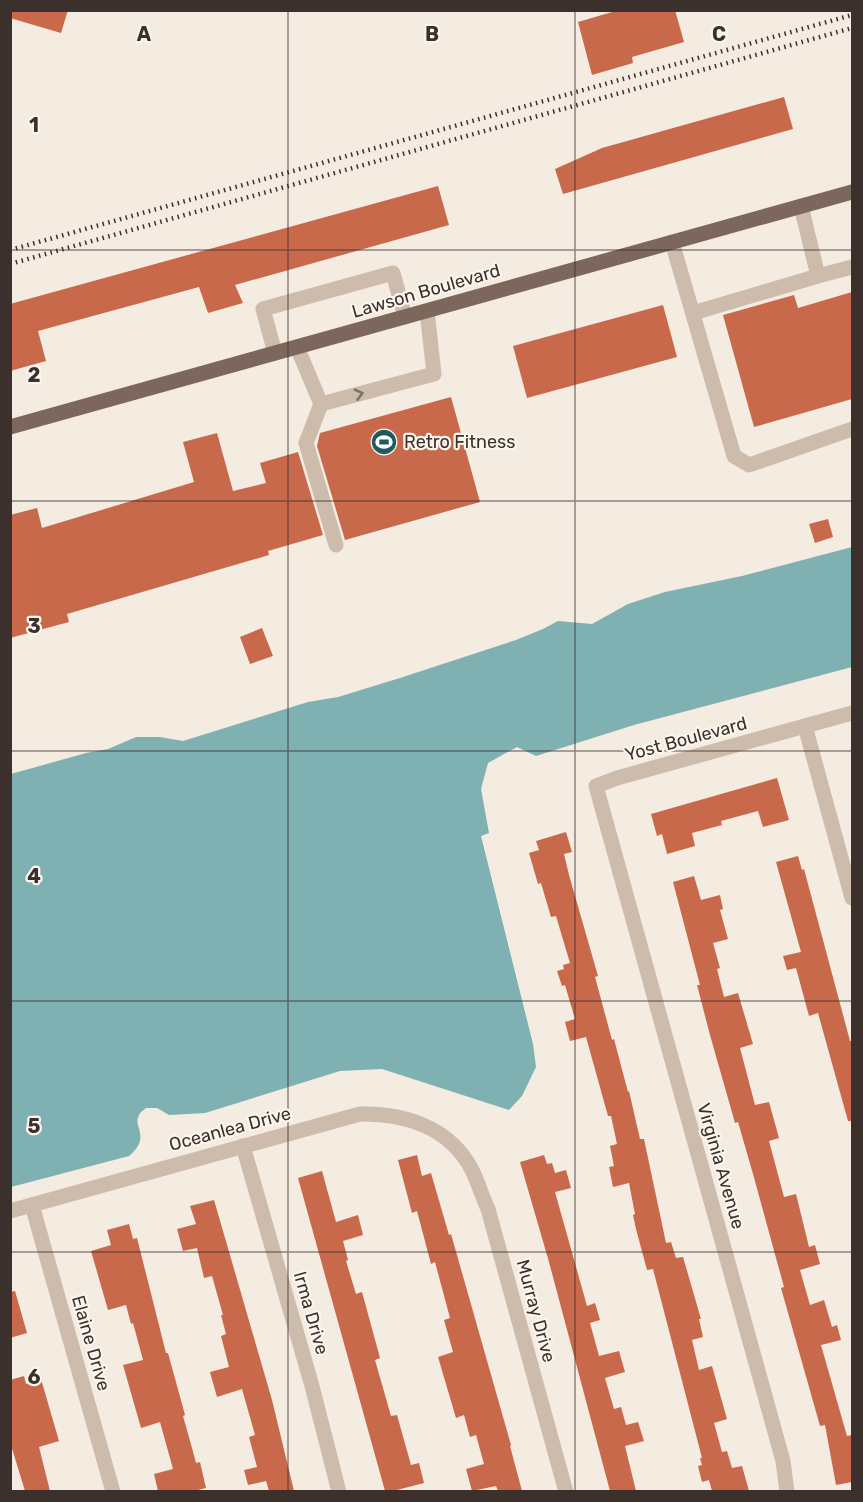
<svg xmlns="http://www.w3.org/2000/svg" width="863" height="1502" font-family="Rubik,sans-serif">
  <style>
    .water { fill: #7fb0b2 }
    .building { fill: #c8694b }
    .lines { fill: none; stroke-linecap: round; stroke-linejoin: round }
    .minor { stroke: #cdbbac; stroke-width: 15 }
    .major { stroke: #7d675c; stroke-width: 15 }
    .rail { stroke: #3b302b; stroke-width: 4.5; stroke-dasharray: 1.5 4.5; stroke-linecap: butt }
    .oneway { stroke: #7d6f65 }
    .grid { fill: none; stroke: #3b302b; stroke-width: 1.5; stroke-opacity: 0.55 }
    .labels { text-anchor: middle; stroke-width: 4.5; stroke-linejoin: round; paint-order: stroke }
    .street-label { font-size: 18px; fill: #3b302b; stroke: #fbf5ee }
    .poi-label { font-size: 18px; fill: #3b302b; stroke: #fbf5ee; text-anchor: start }
    .grid-label { font-size: 20px; text-anchor: middle; font-weight: bold; fill: #3b302b; stroke: #fbf5ee; stroke-width: 4.5; stroke-linejoin: round; paint-order: stroke }
  </style>
  <rect width="100%" height="100%" fill="#f4ebe1"/>
  <path class="water" d="M852 547V667L634 725 536 756 517 747 488 763 481 789 489 833 481 836 533 1044 536 1067 522 1096 509 1110 382 1069 340 1071 205 1113 169 1115 157 1108H146C144 1110 140 1112 139 1115 132 1127 152 1136 129 1156L11 1187V774L86 753 108 749 136 737H160L183 741 308 702 338 697 400 678 516 640 543 629 558 621 592 624 628 604 665 592 742 576Z"/>
  <g class="building">
    <path d="M10 10H68L61 33 10 18Z"/>
    <path d="M619 10H675L684 42 632 57 633 63 592 75 578 22Z"/>
    <path d="M784 97 793 129 563 194 555 169 602 148Z"/>
    <path d="M438 186 449 225 235 285 243 303 208 313 199 287 38 331 46 361 10 371V304Z"/>
    <path d="M852 292V399L754 427 723 315 794 295 798 308Z"/>
    <path d="M663 305 677 357 527 398 513 346Z"/>
    <path d="M451 397 480 502 345 540 317 446 320 433Z"/>
    <path d="M217 433 233 491 266 483 260 463 298 452 323 535 268 551 269 555 67 614 69 622 10 638V515L37 508 42 528 194 482 183 442Z"/>
    <path d="M828 519 833 537 815 543 809 524Z"/>
    <path d="M262 628 273 656 250 664 240 637Z"/>
    <path d="M777 778 789 820 763 827 758 811 721 821 722 825 692 833 695 846 667 854 662 834 657 836 651 814Z"/>
    <path d="M566 832 572 852 564 854 569 875 598 976 595 977 612 1040 614 1039 628 1092 629 1091 640 1139H644L666 1243 671 1242 676 1258 683 1257 701 1319H699L703 1337 692 1340 699 1370 712 1366 727 1419 714 1423 722 1452 727 1451 732 1468 742 1466 749 1491H712L709 1480 702 1482 698 1466 702 1465 700 1458H702L653 1269 647 1270 636 1229 633 1215 635 1214 629 1183 613 1187 609 1167 614 1166 610 1146 617 1144 611 1116H608L586 1037 570 1041 565 1022 575 1019 565 985 562 986 557 971 564 969 563 965 570 963 556 916 551 917 541 883 538 884 529 853 539 850 536 841Z"/>
    <path d="M798 856 802 870 804 869 850 1041H852V1121H848L818 1013 809 1016 796 968 787 970 783 956 801 952 776 862Z"/>
    <path d="M694 876 701 900 720 895 723 909 720 910 728 939 713 943 720 968 717 969 724 997 738 993 753 1044 740 1048 755 1105 769 1102 779 1138 769 1141 784 1197 796 1194 809 1247 815 1245 820 1264 800 1270 810 1305 824 1300 832 1327 837 1325 841 1340 821 1345 847 1436 852 1435V1482L836 1485 825 1425 820 1426 781 1288 784 1287 753 1174 738 1122 735 1123 710 1035 697 985H700L673 882Z"/>
    <path d="M417 1155 422 1176 431 1173 449 1235 451 1234 511 1445 510 1446 522 1491H498L496 1486 472 1491 466 1469 484 1464 476 1435 470 1437 464 1415 456 1418 438 1357 453 1352 444 1320 450 1318 435 1262 431 1264 417 1211 412 1213 398 1160Z"/>
    <path d="M544 1155 547 1164 552 1163 555 1173 566 1170 571 1188 555 1192 587 1306 595 1303 600 1320 590 1323 599 1356 619 1351 625 1372 605 1378 614 1409 621 1407 626 1425 638 1422 644 1441 625 1446 636 1491H610L549 1262 520 1162Z"/>
    <path d="M322 1171 336 1222 358 1215 363 1235 343 1241 348 1260 346 1261 356 1294 362 1292 380 1358 375 1360 391 1416 397 1415 411 1465 419 1463 424 1483 393 1491H385L298 1178Z"/>
    <path d="M214 1200 272 1400 294 1491H269L266 1481 248 1485 244 1470 257 1467 249 1437 255 1435 242 1389 217 1397 210 1372 229 1367 221 1336 226 1334 221 1315H223L212 1276 204 1278 197 1248 183 1251 177 1229 196 1224 190 1206Z"/>
    <path d="M129 1224 133 1239 137 1238 166 1353H168L185 1415 183 1416 192 1448 196 1463 200 1462 206 1488 194 1491H158L154 1474 173 1469 160 1422 141 1428 123 1365 143 1360 133 1323 131 1324 126 1305 108 1310 91 1251 111 1245 107 1230Z"/>
    <path d="M15 1291 27 1333 10 1338V1292Z"/>
    <path d="M24 1376 26 1384 41 1379 59 1441 39 1447 50 1491H25L10 1442V1380Z"/>
  </g>
  <g class="lines">
    <g class="minor">
      <path d="M801 206 818 276 852 267"/>
      <path d="M672 242 734 456 749 465 852 429"/>
      <path d="M693 313 818 276"/>
      <path d="M297 347 321 404 434 374 427 311"/>
      <path d="M275 353 263 309 393 273 405 317"/>
      <path d="M321 404 306 443 336 545"/>
      <path d="M805 726 852 898"/>
      <path d="M243 1146 312 1386 339 1492"/>
      <path d="M32 1205 113 1492"/>
      <path d="M10 1211 360 1114C404 1113 450 1127 472 1170 478 1182 482 1196 488 1209L566 1492"/>
      <path d="M787 1492 783 1461 596 786 617 778 852 713"/>
    </g>
    <path class="major" d="M10 427 852 192"/>
    <g class="rail">
      <path d="M10 250 852 15"/>
      <path d="M10 264 852 28"/>
    </g>
  </g>
  <defs><path id="oneway-chevron" d="M-2-3.5L2.5 0L-2 3.5" fill="none" stroke-width="1.6" stroke-linecap="round" stroke-linejoin="round" transform="scale(1.5)"/></defs>
  <use class="oneway" href="#oneway-chevron" transform="translate(359 394) rotate(-15)"/>
  <path class="grid" d="M288 10V1492M575 10V1492M10 250H852M10 501H852M10 751H852M10 1001H852M10 1252H852"/>
  <defs>
    <g id="stadium-disc" transform="scale(1.35)"><circle r="9.5" fill="#1f5a5e" stroke="#fbf5ee"/><path d="M0-5a6.5 5 0 1 0 0 10a6.5 5 0 1 0 0-10ZM-3.5-1.8h7v3.6h-7Z" fill="#fff"/></g>
  </defs>
  <g fill-rule="evenodd">
    <use href="#stadium-disc" x="384" y="442"/>
  </g>
  <g class="labels">
    <g class="street-label">
      <text transform="translate(426 291) rotate(-16)" y="6">Lawson Boulevard</text>
      <text transform="translate(686 739) rotate(-15)" y="6">Yost Boulevard</text>
      <text transform="translate(230 1129) rotate(-15)" y="6">Oceanlea Drive</text>
      <text transform="translate(721 1166) rotate(74)" y="6">Virginia Avenue</text>
      <text transform="translate(536 1311) rotate(75)" y="6">Murray Drive</text>
      <text transform="translate(311 1313) rotate(74)" y="6">Irma Drive</text>
      <text transform="translate(91 1343) rotate(74)" y="6">Elaine Drive</text>
    </g>
    <g class="poi-label">
      <text x="404" y="448">Retro Fitness</text>
    </g>
  </g>
  <g class="grid-label">
    <text x="144" y="41">A</text>
    <text x="432" y="41">B</text>
    <text x="719" y="41">C</text>
    <text x="34" y="132">1</text>
    <text x="34" y="382">2</text>
    <text x="34" y="633">3</text>
    <text x="34" y="883">4</text>
    <text x="34" y="1133">5</text>
    <text x="34" y="1384">6</text>
  </g>
  <rect width="863" height="1502" fill="none" stroke="#3b302b" stroke-width="24"/>
</svg>
